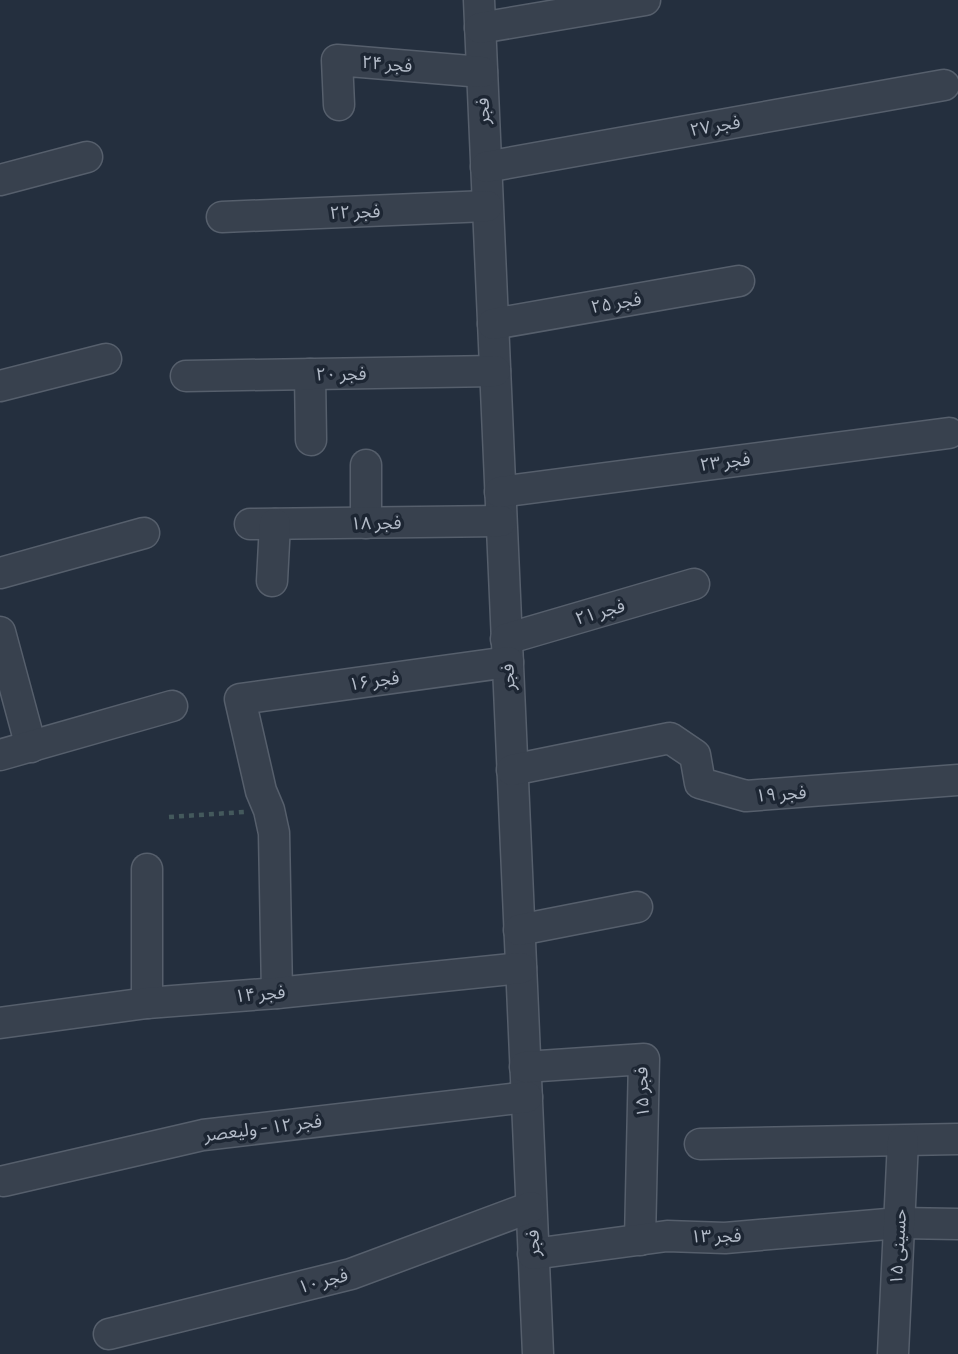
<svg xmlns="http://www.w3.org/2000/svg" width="958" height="1354" font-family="Manrope,'Noto Sans Arabic',sans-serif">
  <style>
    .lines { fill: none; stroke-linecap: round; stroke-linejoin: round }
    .minor-casing { stroke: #565f6c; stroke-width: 33 }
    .path { stroke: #44595c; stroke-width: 4.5; stroke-dasharray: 5 5; stroke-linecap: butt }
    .minor { stroke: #38414e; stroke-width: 30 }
    .labels { text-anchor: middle; stroke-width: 7; stroke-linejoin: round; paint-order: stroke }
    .street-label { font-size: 18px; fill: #b4bcc9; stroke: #1d2633 }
  </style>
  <rect width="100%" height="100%" fill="#242f3e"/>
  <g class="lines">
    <g class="minor-casing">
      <g id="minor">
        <path d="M479 0 538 1354"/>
        <path d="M480 28 645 0"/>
        <path d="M339 105 337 60 482 72"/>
        <path d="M486 167 944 85"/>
        <path d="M0 180 87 157"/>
        <path d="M222 217 487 206"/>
        <path d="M493 324 739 281"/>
        <path d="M310 374 311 440"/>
        <path d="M186 376 495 371"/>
        <path d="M0 386 106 359"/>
        <path d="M500 492 949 433"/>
        <path d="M366 523V465"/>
        <path d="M250 524 501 521"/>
        <path d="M0 573 144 533"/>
        <path d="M272 581 275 524"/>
        <path d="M0 632 31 747"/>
        <path d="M506 639 694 584"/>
        <path d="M0 755 172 706"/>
        <path d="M512 770 670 738 695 755 700 783 746 796 958 780"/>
        <path d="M519 930 637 907"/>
        <path d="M277 993 274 833 269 810 261 791 240 699 508 662"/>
        <path d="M147 1003V869"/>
        <path d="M0 1023 147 1003 277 993 521 968"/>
        <path d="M525 1067 644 1059 640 1240"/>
        <path d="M700 1144 958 1139"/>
        <path d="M4 1181 203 1135 527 1097"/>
        <path d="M533 1254 667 1236 725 1238 899 1223 958 1224"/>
        <path d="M109 1334 351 1274 531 1207"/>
        <path d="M893 1354 903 1141"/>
      </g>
    </g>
    <path class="path" d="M169 817 244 812"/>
    <use href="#minor" class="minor"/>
  </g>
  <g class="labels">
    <g class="street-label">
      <text transform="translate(387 64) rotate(5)" y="6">فجر ۲۴</text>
      <text transform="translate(483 111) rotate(-92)" y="6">فجر</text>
      <text transform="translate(715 126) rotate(-10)" y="6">فجر ۲۷</text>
      <text transform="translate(355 212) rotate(-2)" y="6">فجر ۲۲</text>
      <text transform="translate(616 303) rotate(-10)" y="6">فجر ۲۵</text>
      <text transform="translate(341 374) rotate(-1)" y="6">فجر ۲۰</text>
      <text transform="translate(725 462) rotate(-7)" y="6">فجر ۲۳</text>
      <text transform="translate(376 523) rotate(-1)" y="6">فجر ۱۸</text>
      <text transform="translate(600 612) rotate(-16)" y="6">فجر ۲۱</text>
      <text transform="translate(508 677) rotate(-93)" y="6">فجر</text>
      <text transform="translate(374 681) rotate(-8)" y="6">فجر ۱۶</text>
      <text transform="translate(781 794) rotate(-4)" y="6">فجر ۱۹</text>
      <text transform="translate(260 994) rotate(-5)" y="6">فجر ۱۴</text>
      <text transform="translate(642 1092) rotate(-92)" y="6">فجر ۱۵</text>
      <text transform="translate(263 1128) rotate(-7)" y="6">فجر ۱۲ - ولیعصر</text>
      <text transform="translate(716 1236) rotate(-1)" y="6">فجر ۱۳</text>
      <text transform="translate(533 1243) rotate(-93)" y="6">فجر</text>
      <text transform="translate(898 1247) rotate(-87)" y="6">حسینی ۱۵</text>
      <text transform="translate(323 1281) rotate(-15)" y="6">فجر ۱۰</text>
    </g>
  </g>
</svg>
